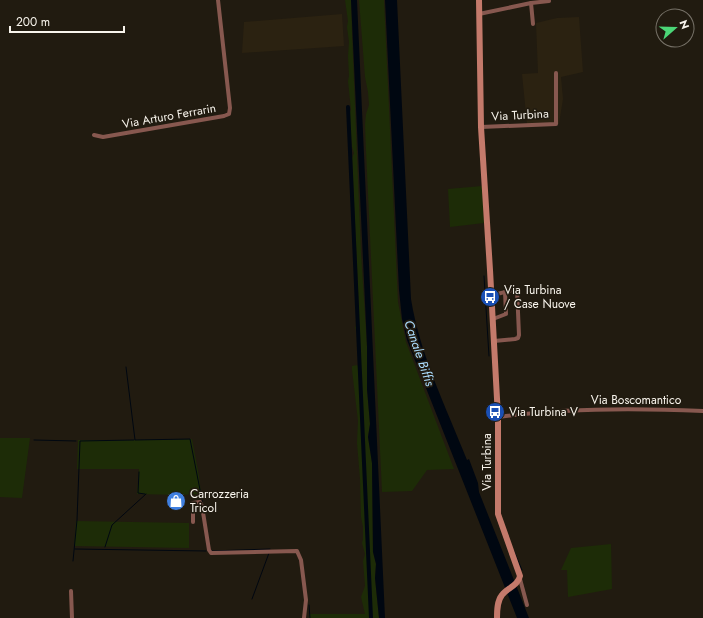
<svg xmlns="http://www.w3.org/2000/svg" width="703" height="618" font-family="Jost,sans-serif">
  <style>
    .built { fill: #2b2211 }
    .green { fill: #1d2c07 }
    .water { fill: #000711 }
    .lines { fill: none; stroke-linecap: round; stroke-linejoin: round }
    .stream { stroke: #000711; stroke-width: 1 }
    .canal { stroke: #000711; stroke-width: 4 }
    .street { stroke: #87584f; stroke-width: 4 }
    .secondary { stroke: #c47a6b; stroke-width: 6 }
    .labels { text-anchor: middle; stroke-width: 3.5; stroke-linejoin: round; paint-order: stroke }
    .street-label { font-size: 12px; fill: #f8f4ec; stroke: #211b10 }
    .poi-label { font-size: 12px; fill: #f8f4ec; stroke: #211b10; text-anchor: start }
    .water-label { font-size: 13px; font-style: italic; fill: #aadafb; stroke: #211b10 }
  </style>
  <rect width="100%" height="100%" fill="#211b10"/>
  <g class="built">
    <path d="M342 14 344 46 242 53 244 22Z"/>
    <path d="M579 17 583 72 561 77 563 99 559 124H527L522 74 538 73 536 23 557 18Z"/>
  </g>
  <g class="green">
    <path d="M345 0H351L352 32 361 253 367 346V389L370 424 368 437 372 463 373 552 376 564 375 578 379 618H309V614H365L361 597 365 586 363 561 365 554 362 543 363 539V527L361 517 360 479 357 443 358 421 352 370V366L357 365 359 368 358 373 360 375 361 373 360 337H359L357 333 358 331 355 328 359 318V312L352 158 354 153 352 147 349 113 351 110 348 81 349 76 348 56 349 42 347 27 348 21Z"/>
    <path d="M359 0H384L398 302 406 342 454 469 427 470 412 491 382 492 366 151 365 125 366 114 369 105 368 92 365 77Z"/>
    <path d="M482 186 484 223 450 227 448 189Z"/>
    <path d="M0 438H30L22 498 0 497Z"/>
    <path d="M192 439 199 476 201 494 179 495 137 494 139 469H77L78 440H134Z"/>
    <path d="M76 521 189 523V548L74 546Z"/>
    <path d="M611 544 612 589 568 597 567 570H561L571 548Z"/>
  </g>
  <g class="water">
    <path d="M351 0H357L385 618H379L375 578 376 564 373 552 372 463 368 437 370 424 367 389V346Z"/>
    <path d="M385 0H397L411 299C420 355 446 407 467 460L469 459 478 483 479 492 529 618H517L407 340 402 319 399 290Z"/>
  </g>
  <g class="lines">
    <g class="stream">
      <path d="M484 276 489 356"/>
      <path d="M126 367 135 440 190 439 203 505"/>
      <path d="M34 440 76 441"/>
      <path d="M139 472 138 493 145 494"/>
      <path d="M105 547 112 525 146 494"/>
      <path d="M75 549 206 551"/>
      <path d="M211 551 270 549"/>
      <path d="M514 551 522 570"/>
      <path d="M73 561 77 520 80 441 134 440"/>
      <path d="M252 599 269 553"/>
      <path d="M309 605 310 618"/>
    </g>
    <path class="canal" d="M348 107 371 618"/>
    <g class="street">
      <path d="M531 3 533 24"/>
      <path d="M479 14 531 3 549 1"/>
      <path d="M481 127 556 124V73"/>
      <path d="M94 135 103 137 224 116 229 114 230 108 218 0"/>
      <path d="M491 295C500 294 508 291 517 289L519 335 518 338 515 339 494 341"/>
      <path d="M493 319 506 314 505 292"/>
      <path d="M498 417C563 408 637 408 703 411"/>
      <path d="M193 522V503L200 502 202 506 209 550 211 553 297 551 301 560 306 600 304 618"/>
      <path d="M520 579 527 605"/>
      <path d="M71 591 72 618"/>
    </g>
    <path class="secondary" d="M479 0 481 127 490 270 498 417V514L520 576C518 586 507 588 502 595 497 601 497 611 497 618"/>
  </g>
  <defs>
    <g id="bus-disc" transform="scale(1)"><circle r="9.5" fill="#1a4fb4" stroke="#211b10"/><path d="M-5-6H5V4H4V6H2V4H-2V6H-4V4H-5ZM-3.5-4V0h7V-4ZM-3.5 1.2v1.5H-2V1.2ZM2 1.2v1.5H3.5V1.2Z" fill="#fff"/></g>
    <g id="shop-disc" transform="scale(1)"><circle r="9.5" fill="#3f7fe0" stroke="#211b10"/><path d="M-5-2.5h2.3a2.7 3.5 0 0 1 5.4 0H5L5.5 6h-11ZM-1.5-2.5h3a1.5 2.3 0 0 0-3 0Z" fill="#fff"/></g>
  </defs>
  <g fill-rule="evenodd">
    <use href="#bus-disc" x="490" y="297"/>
    <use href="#bus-disc" x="495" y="412"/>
    <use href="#shop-disc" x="176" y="501"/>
  </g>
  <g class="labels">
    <g class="street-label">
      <text transform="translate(520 115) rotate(-3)" y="4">Via Turbina</text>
      <text transform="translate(169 116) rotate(-10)" y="4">Via Arturo Ferrarin</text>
      <text x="636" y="404">Via Boscomantico</text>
      <text transform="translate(487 462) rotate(-90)" y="4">Via Turbina</text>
    </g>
    <g class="poi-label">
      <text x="504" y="294">Via Turbina<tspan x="504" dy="14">/ Case Nuove</tspan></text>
      <text x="509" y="416">Via Turbina V</text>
      <text x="190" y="498">Carrozzeria<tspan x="190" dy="14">Tricol</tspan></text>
    </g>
    <g class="water-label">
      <text transform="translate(420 353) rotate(71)" y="5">Canale Biffis</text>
    </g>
  </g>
  <g transform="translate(675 28) rotate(70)"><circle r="19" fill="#211b10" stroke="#777268"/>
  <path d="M0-3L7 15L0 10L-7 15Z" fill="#4bd677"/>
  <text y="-6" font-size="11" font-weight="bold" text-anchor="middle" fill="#f8f4ec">N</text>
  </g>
  <path d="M10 26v6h114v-6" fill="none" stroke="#f8f4ec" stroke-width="2"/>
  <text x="16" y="26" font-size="12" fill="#f8f4ec" stroke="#211b10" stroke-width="3" paint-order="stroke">200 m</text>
</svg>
